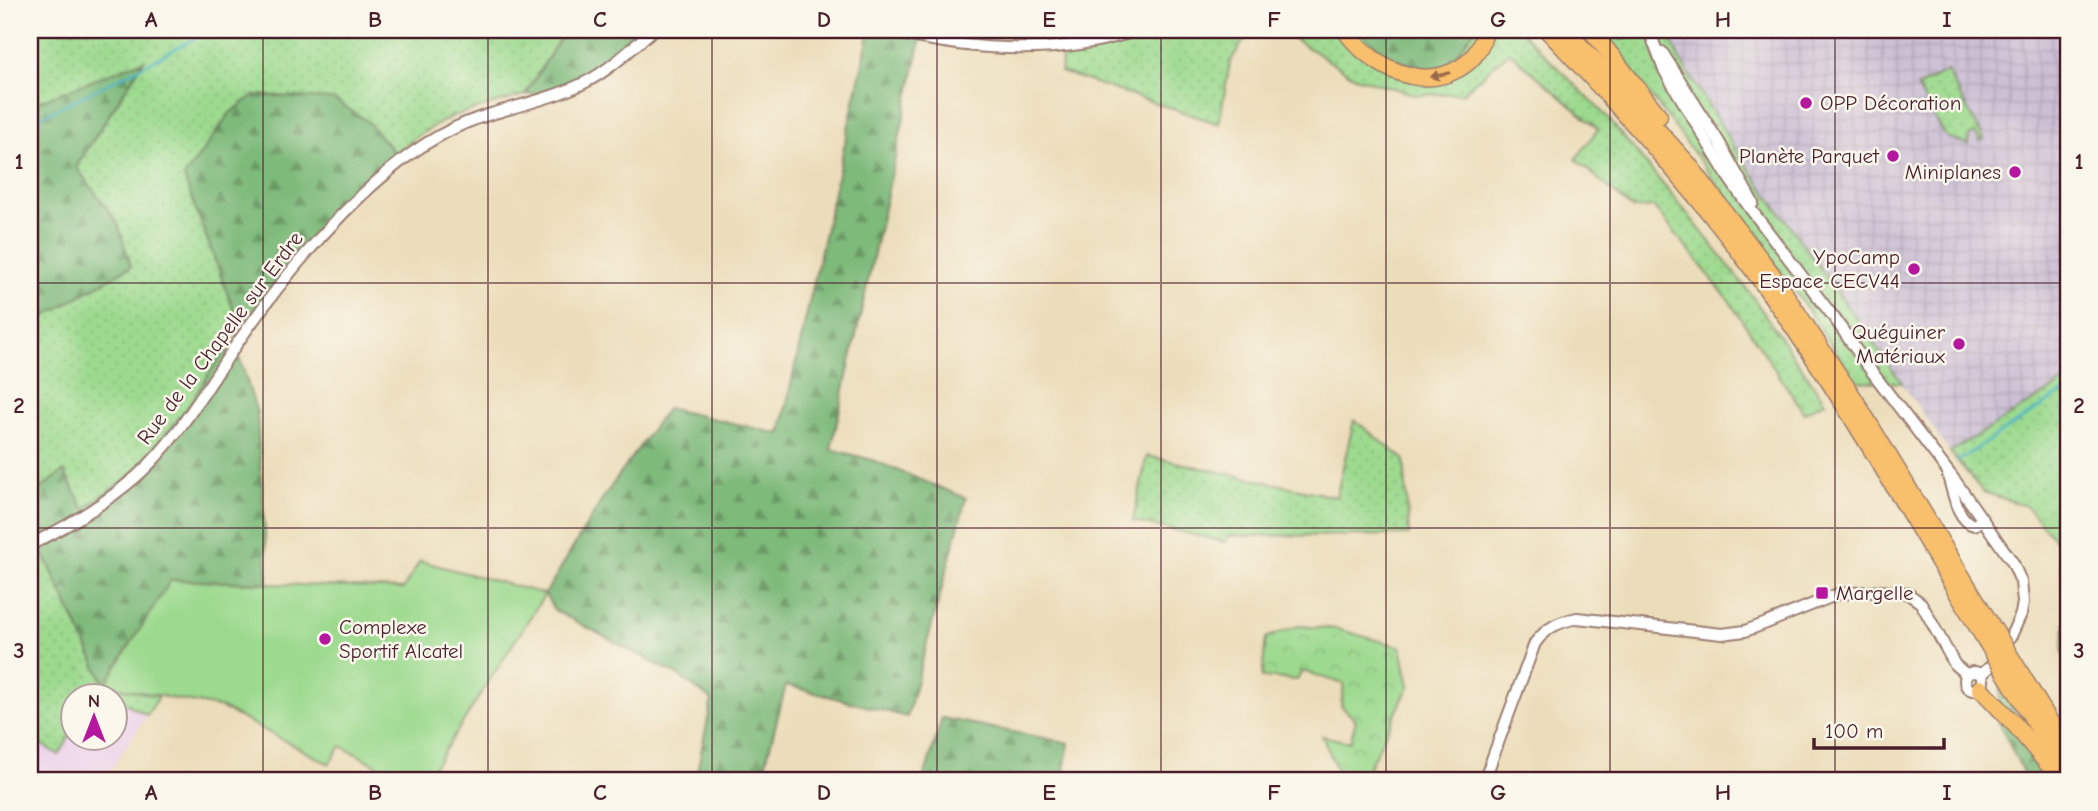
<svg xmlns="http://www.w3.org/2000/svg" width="2098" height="811" font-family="'Comic Neue',sans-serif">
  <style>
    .built { fill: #ecd1e9 }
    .industrial { fill: url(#industrial-grid) }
    .grass { fill: url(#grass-dots); stroke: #747c5d; stroke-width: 2 }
    .forest { fill: url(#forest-firs); stroke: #646c52; stroke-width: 2 }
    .park { fill: url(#park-crowns); stroke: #747c5d; stroke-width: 2 }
    .garden { fill: #9dda8f; stroke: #747c5d; stroke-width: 2 }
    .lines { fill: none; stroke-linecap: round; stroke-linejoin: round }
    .stream { stroke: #49b4c7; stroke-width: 2.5 }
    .minor-casing { stroke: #9b7e72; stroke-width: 14 }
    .highway-casing { stroke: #9b7e72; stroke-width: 19 }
    .minor { stroke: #fff; stroke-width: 10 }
    .highway { stroke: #f8bf6c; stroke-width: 16 }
    .highway-bridge-casing { stroke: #9b7e72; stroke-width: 19; stroke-linecap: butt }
    .highway-bridge { stroke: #f8bf6c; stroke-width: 16 }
    .oneway { fill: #986748 }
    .grid { fill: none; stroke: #4a1f2b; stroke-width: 2; stroke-opacity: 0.55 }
    .poi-dot { fill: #b5179e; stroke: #fbf7ec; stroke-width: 2.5 }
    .labels { text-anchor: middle; stroke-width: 5; stroke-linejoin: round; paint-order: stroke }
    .poi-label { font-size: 21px; fill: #4a1f2b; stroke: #fbf7ec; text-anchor: end }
    .street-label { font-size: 21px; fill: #4a1f2b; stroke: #fbf7ec }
    .neatline { fill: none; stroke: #4a1f2b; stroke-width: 2.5 }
    .grid-label { font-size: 23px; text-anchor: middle; font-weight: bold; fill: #4a1f2b }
  </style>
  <defs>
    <pattern id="industrial-grid" width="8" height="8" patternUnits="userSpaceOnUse" patternTransform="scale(1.75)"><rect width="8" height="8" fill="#cbbfd4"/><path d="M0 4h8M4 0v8" fill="none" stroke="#b0a4b6"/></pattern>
    <pattern id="grass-dots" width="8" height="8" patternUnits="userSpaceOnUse" patternTransform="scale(1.75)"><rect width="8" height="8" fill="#9dda8f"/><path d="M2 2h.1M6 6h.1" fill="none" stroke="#89bb7c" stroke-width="1.8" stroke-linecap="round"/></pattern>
    <pattern id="forest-firs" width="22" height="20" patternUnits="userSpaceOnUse" patternTransform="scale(1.75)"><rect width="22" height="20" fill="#7eba7a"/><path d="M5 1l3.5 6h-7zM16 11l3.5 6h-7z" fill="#699764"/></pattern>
    <pattern id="park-crowns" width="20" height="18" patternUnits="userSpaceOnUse" patternTransform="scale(1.75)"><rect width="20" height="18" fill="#9dda8f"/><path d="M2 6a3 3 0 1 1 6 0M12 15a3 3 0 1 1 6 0" fill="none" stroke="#89bb7c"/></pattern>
  </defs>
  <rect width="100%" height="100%" fill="#fbf7ec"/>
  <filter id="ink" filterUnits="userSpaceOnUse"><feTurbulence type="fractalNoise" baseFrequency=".0143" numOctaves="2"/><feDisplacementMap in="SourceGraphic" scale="14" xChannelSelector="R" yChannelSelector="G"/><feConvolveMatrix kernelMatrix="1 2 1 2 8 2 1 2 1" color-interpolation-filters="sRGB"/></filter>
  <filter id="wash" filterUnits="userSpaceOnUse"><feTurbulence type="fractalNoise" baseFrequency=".00686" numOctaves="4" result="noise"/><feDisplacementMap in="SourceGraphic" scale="28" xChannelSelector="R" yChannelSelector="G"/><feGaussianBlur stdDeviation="1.57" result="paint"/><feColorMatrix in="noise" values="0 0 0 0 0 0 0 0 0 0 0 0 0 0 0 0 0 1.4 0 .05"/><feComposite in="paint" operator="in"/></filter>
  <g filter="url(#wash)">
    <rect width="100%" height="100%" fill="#ecddba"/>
    <path class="built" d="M116 698 147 715 103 781H30V738L59 755 73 731 74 738H116Z"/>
    <path class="industrial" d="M1667 30H2068V380L1950 452 1740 156 1679 58Z"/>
    <g class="grass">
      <path d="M30 30H300C323 38 340 39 363 30H565L525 95 453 116 422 133 395 153 367 121 184 177 240 327 185 411 132 474 84 510 64 472 34 494 39 532 30 535V325L131 266 117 222 76 167 143 62 30 105Z"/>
      <path d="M1070 30H1250L1230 62 1219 124 1061 72 1064 31Z"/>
      <path d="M1280 30H1358L1388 57 1449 65 1474 30H1520L1607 117 1690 217 1747 289 1825 402 1804 413 1728 299 1654 207 1633 209 1576 159 1598 129 1509 52 1463 93 1417 95 1355 77Z"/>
      <path d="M1579 30H1613L1622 40 1639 33 1638 30H1667L1679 58 1740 156 1902 383 1855 381C1779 264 1696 154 1611 44L1593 45Z"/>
      <path d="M1947 71 1984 139 1980 141 1975 133 1969 136 1968 145 1946 137 1917 87Z"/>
      <path d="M2068 380V672L2062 648 2068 606 2058 543 2026 506 1983 492 1950 452Z"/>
      <path d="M1354 420 1404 459 1409 535 1228 536 1226 542 1133 521 1147 456 1336 497Z"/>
      <path d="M39 549 47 561 105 685 159 696 147 715 116 698V696L110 695 99 690 95 695 74 696 73 731 59 755 30 738V553Z"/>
    </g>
    <g class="forest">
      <path d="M565 30H648L631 44 586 73 548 92 525 95Z"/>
      <path d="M870 30H923L831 449 872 460 966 498 907 717 786 685 761 781H695L712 700 677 675 554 610 545 594 605 495 667 408 780 434Z"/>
      <path d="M1358 30H1474L1449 65 1430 71 1388 57Z"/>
      <path d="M144 60 76 167 117 222 131 266 30 325V105Z"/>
      <path d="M254 95 333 99 367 121 395 153 338 209 240 327 184 177 230 113Z"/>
      <path d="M225 350 239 356 257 413 268 583 171 580 105 685 47 561 39 549 34 494 64 471 84 509 132 474 185 411Z"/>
      <path d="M2001 686 2056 781H2028L2026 778 1997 719Z"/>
      <path d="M942 718 1069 743 1062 781H923Z"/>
    </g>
    <path class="park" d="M1298 626 1337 629 1401 647 1409 686 1369 767 1367 781H1342L1322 736 1350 742 1356 720 1341 706 1344 684 1302 671 1297 680 1262 677 1266 638Z"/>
    <path class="garden" d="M420 561 545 594 425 781H407L341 746 329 764 222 708 105 685 171 580 403 589Z"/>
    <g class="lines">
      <g class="stream">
        <path d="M30 122 139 68 210 30"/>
        <path d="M1958 461 2068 389"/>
      </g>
    </g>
  </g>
  <g filter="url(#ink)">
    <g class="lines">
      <g class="minor-casing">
        <g id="minor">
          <path d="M885 30C968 51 1055 58 1138 30"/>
          <path d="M1649 30 1664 70 1728 177 1749 207 1835 319 1866 364 1956 482 2013 563 2021 582 2023 602 2021 614 2011 636 1991 666 1981 675"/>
          <path d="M1662 52 1719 142 1753 203"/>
          <path d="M1948 476C1953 491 1957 521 1974 525L1982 520"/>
          <path d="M30 545C66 527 106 503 137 476 175 443 207 387 236 345 280 281 330 220 390 170 420 145 453 125 491 114 524 104 556 97 586 82 611 69 632 48 653 30"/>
          <circle cx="1974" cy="681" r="9"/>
          <path d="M1484 781 1535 643C1547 627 1559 622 1577 618L1722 634 1745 631 1764 624 1838 594 1881 591 1907 593 1921 603 1955 665 1967 675"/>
        </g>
      </g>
      <g class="highway-casing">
        <g id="highway">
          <path d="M1345 30C1368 64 1418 92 1458 69 1473 61 1482 47 1485 30"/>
          <path d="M1547 30C1615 102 1682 175 1742 255 1833 377 1908 511 1986 641"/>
          <path d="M1565 30 1598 64 1689 165 1771 273 1853 397 1996 633"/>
          <path d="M1591 30 1659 116"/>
          <path d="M2015 664 2068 752"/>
          <path d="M2005 673 2064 770"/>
          <path d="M1980 688 2016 726 2062 781"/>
        </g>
      </g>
      <use href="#minor" class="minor"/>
      <use href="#highway" class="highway"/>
      <g class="highway-bridge-casing">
        <g id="highway-bridge">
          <path d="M1996 633 2015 664"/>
          <path d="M1986 641 2005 673"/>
        </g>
      </g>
      <use href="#highway-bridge" class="highway-bridge"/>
    </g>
    <defs><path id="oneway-solid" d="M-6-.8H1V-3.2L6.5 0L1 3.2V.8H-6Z" transform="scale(1.75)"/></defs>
    <use class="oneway" href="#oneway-solid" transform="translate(1440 75) rotate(167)"/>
  </g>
  <path class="grid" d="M263 30V781M488 30V781M712 30V781M937 30V781M1161 30V781M1386 30V781M1610 30V781M1835 30V781M30 283H2068M30 528H2068"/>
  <g class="poi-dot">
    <circle cx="1806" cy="103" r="7"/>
    <circle cx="1893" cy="156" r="7"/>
    <circle cx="2015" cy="172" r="7"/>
    <circle cx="1914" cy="269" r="7"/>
    <circle cx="1959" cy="344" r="7"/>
    <rect x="1815" y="586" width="14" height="14" rx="3.5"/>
    <circle cx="325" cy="639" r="7"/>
  </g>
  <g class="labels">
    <g class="poi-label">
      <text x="1820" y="110" text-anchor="start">OPP Décoration</text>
      <text x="1879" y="163">Planète Parquet</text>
      <text x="2001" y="179">Miniplanes</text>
      <text x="1900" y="264">YpoCamp<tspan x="1900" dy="24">Espace CECV44</tspan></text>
      <text x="1945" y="339">Quéguiner<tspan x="1945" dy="24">Matériaux</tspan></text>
      <text x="1836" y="600" text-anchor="start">Margelle</text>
      <text x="339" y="634" text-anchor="start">Complexe<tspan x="339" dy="24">Sportif Alcatel</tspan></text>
    </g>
    <g class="street-label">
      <text transform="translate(220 338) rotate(-53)" y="7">Rue de la Chapelle sur Erdre</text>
    </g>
  </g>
  <rect width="2098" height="811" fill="none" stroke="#fbf7ec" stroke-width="77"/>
  <g transform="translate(94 717)"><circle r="33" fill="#fbf7ec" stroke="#b4a19f" stroke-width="2"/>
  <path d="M0-5L12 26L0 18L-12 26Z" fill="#b5179e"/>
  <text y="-10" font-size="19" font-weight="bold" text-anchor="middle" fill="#4a1f2b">N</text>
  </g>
  <path d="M1814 738v10h130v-10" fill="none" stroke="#4a1f2b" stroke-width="3.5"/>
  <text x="1825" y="738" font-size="21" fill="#4a1f2b" stroke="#fbf7ec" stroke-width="5" paint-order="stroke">100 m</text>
  <rect x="38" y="38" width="2022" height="734" class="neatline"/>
  <g class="grid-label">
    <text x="151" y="27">A</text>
    <text x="375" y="27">B</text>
    <text x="600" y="27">C</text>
    <text x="824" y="27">D</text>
    <text x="1049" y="27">E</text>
    <text x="1274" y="27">F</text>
    <text x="1498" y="27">G</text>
    <text x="1723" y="27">H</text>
    <text x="1947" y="27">I</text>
    <text x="19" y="169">1</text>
    <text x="2079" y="169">1</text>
    <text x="19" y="413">2</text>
    <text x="2079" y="413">2</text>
    <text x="19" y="658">3</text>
    <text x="2079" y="658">3</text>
    <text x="151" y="800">A</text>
    <text x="375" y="800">B</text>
    <text x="600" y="800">C</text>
    <text x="824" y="800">D</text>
    <text x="1049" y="800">E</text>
    <text x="1274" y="800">F</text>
    <text x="1498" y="800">G</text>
    <text x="1723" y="800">H</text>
    <text x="1947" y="800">I</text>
  </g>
</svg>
